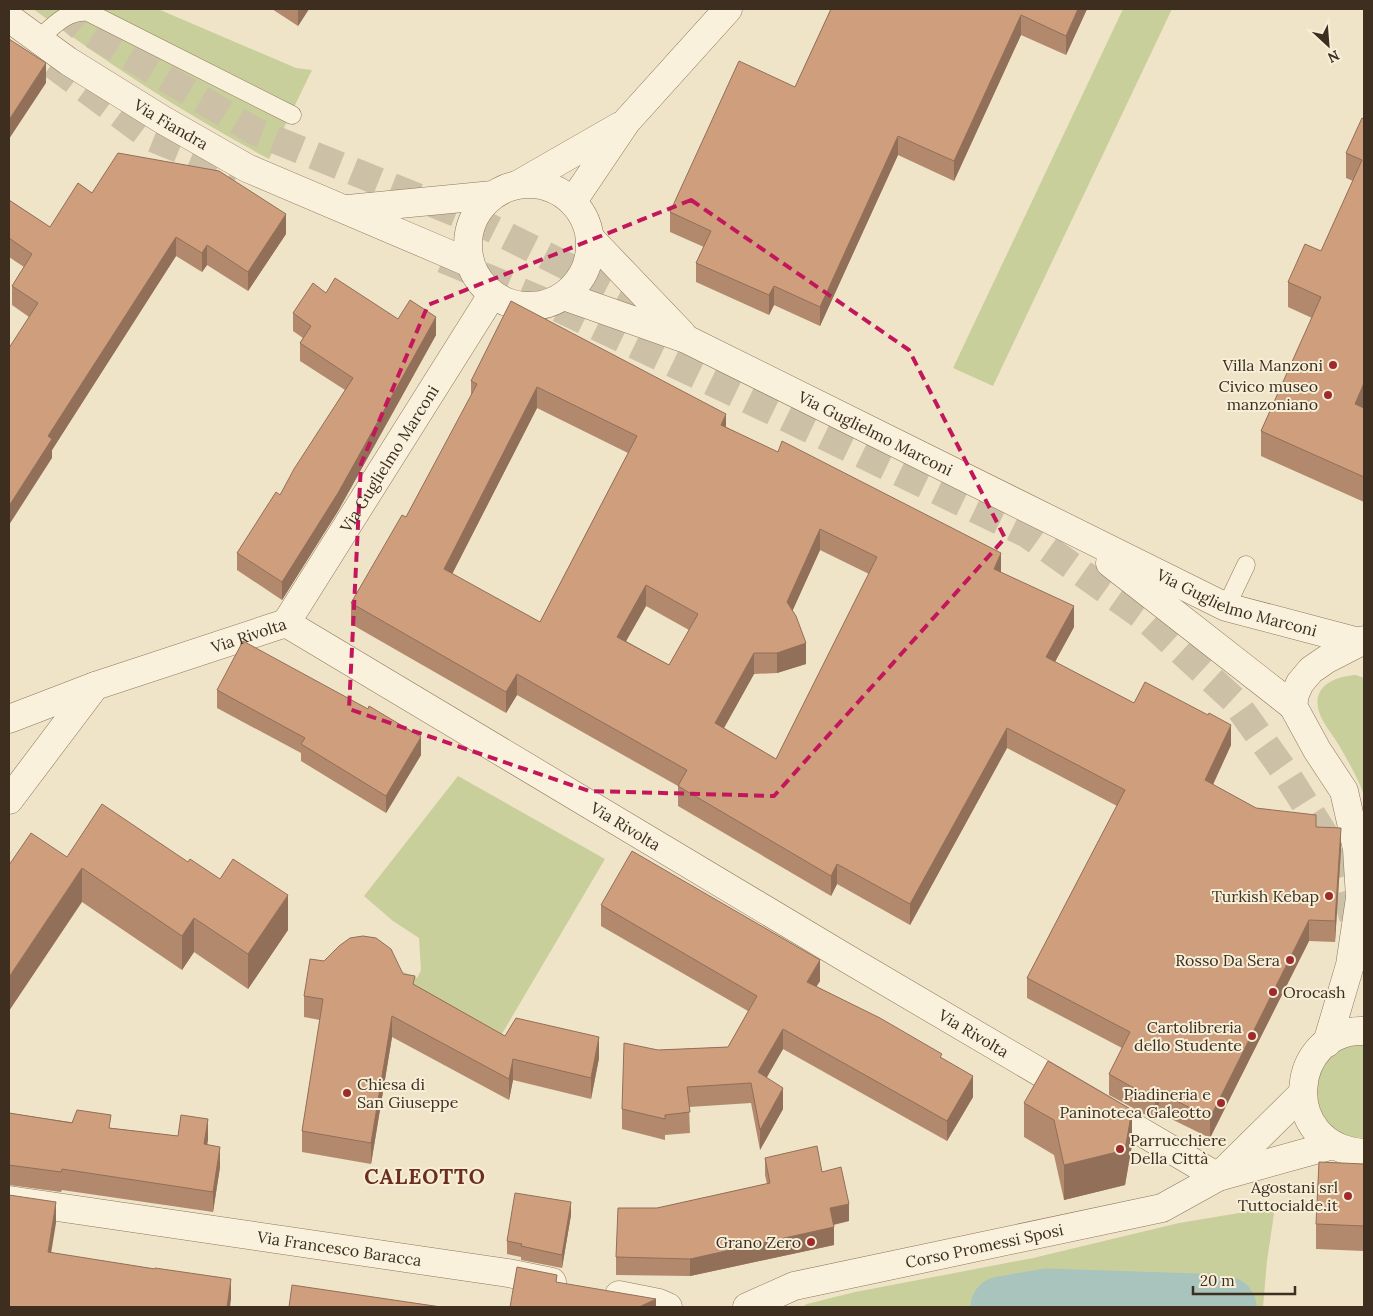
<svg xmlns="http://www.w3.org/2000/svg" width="1373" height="1316" font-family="Lora,serif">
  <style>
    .green { fill: #c9cf9b }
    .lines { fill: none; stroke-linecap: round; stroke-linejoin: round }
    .river { stroke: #a9c4bc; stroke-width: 61 }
    .trunk-tunnel { stroke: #ccc0a6; stroke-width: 28; stroke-dasharray: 28 14; stroke-linecap: butt }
    .service-casing { stroke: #8d765c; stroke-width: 19 }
    .minor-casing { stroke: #8d765c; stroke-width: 29 }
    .tertiary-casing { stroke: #8d765c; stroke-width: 29 }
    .service { stroke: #faf1dc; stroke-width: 18 }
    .minor { stroke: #faf1dc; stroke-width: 28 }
    .tertiary { stroke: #faf1dc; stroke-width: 28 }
    .wall { fill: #b2896c; fill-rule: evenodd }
    .shaded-wall { fill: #916f58 }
    .building { fill: #cf9f7d; stroke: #916f58; fill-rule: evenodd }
    .marked { fill: none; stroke: #c2185b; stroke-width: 4; stroke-dasharray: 10 6; stroke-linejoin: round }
    .poi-dot { fill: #9e2a2b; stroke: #f7eed8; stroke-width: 2 }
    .labels { text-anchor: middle; stroke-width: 4; stroke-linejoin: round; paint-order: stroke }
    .street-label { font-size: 16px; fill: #3d2e20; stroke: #f7eed8 }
    .poi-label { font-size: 16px; fill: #3d2e20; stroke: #f7eed8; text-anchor: end }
    .district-label { font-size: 21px; font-weight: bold; letter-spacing: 1px; fill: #6b2e1e; stroke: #f7eed8 }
  </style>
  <rect width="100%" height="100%" fill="#f0e4c8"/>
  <g class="green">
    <path d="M33 9H158L296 68 312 70 269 159C186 115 109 64 33 9Z"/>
    <path d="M1123 9H1172L993 386 953 368Z"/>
    <path d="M1356 675 1364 678V795C1358 778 1349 763 1340 747 1335 738 1328 730 1323 721 1307 691 1328 677 1356 675Z"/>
    <path d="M458 776 605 859 496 1044 418 992 402 971 417 978 421 970 419 938 393 921 364 896Z"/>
    <path d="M1364 1043V1138C1337 1137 1334 1129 1316 1111L1317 1068 1339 1047Z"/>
    <path d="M1275 1207 1267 1261 1263 1307H802L807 1304 855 1292 1033 1258 1179 1223Z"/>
  </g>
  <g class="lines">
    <path class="river" d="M1001 1307 1047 1299 1197 1304 1226 1307"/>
    <g class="trunk-tunnel">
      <path d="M60 9 82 28 256 132 481 223 662 314"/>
      <path d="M52 64 150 137 238 173"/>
      <path d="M443 259 550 304 1027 534 1145 618 1233 699 1285 772 1331 845 1357 930"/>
    </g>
    <g class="service-casing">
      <g id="service">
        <path d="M39 39C53 26 67 10 88 12L292 115"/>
        <path d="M1226 607 1246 565"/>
      </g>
    </g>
    <g class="minor-casing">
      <g id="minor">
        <path d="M519 184 620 126"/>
        <path d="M573 201 627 121 728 9"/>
        <path id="s1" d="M286 623 492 295"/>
        <path id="s2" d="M9 719 95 686 286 623 846 958 1218 1177"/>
        <path d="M9 800 95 686"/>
        <path id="s3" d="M9 1200 508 1273 552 1282"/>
        <path d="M619 1295 659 1303 668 1307"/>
      </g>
    </g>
    <g class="tertiary-casing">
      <g id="tertiary">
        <path id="s4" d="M9 18 68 61 163 120 247 168 470 263"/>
        <circle cx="529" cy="245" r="61"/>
        <path d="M348 209 493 195"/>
        <path d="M591 239 682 334"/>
        <path id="s5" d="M564 296 686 339 1226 607 1359 642"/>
        <path d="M1110 563 1293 706"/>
        <path d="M1364 1031C1289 1028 1277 1147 1364 1153"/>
        <path d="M1327 1043 1350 965 1360 898 1357 849 1344 791 1317 750 1293 706 1295 694 1300 683 1311 670 1327 659 1364 640"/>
        <path d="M1221 1174 1302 1094"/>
        <path id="s6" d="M747 1307 794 1286 1162 1208 1218 1177 1333 1145"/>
      </g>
    </g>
    <use href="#service" class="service"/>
    <use href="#minor" class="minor"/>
    <use href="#tertiary" class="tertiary"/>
  </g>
  <g class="wall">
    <path d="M272 9H309L298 26Z"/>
    <path d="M831 9H1087L1066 55 1021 35 954 181 898 155 820 326 774 305 769 315 696 282V263L704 247 670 232V212L795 87Z"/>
    <path d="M1364 119V502L1261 456V431L1312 318 1288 307V282L1321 251 1353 181 1346 178V153Z"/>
    <path d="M92 193 286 234 248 291 207 265 202 272 176 256 52 450V458L29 317 12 305V286L24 267 9 257V200L50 227Z"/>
    <path d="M326 293 398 319 436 335 338 511 282 600 237 570V553L280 495 345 390 300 361V343L303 338 293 331V313Z"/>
    <path d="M511 301 726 427 1001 572 1074 627 1055 662 1134 703 1231 745 1213 785 1256 808 1316 827 1341 849 1335 942 1309 941 1210 1138 1159 1113 1155 1120 1109 1095V1074L1122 1048 1027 998V978L1117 806 1007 748 910 925 837 884 831 896 678 806V786L517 695 506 713 351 624V603L406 517 471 397V381ZM537 408 628 453 540 622 452 574ZM820 550 869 574 776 759 724 728 754 674 777 673 806 664 792 611ZM646 606 689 630 669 665 626 641Z"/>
    <path d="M217 690 421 755 386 813 301 761V753L217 708Z"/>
    <path d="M67 857 188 862 288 930 248 989 194 952 182 970 82 902Z"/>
    <path d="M601 905 820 981 816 986 942 1058 973 1097 947 1141 783 1049 766 1078 783 1109 760 1150 751 1103 689 1107 690 1133 665 1135V1140L622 1129V1109L658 1050 728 1047 748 1011 601 926Z"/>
    <path d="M324 961 403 974 415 985 505 1036 599 1058 591 1099 513 1080 509 1100 392 1037 371 1164 302 1152V1131L320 1020 304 1017V996Z"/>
    <path d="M1024 1103 1132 1145 1125 1185 1064 1200 1054 1155 1024 1137Z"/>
    <path d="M9 1113 111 1128 178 1136 208 1139 207 1145 220 1167 213 1212 62 1190 61 1192 9 1185Z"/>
    <path d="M765 1158 822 1172 849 1221 834 1225V1245L690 1276 616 1275V1257L657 1208 767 1184 765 1175Z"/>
    <path d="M1364 1164V1251L1316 1249V1224Z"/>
    <path d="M571 1215 562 1268 521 1260V1257L507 1254V1241Z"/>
  </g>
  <g class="shaded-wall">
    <path d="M298 9H309L298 26Z"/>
    <path d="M1078 9H1087L1066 55V36Z"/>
    <path d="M1021 15V35L954 181V161Z"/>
    <path d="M46 63V83L9 139V120Z"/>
    <path d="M898 136V155L820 326V307Z"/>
    <path d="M286 214V234L248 291V272Z"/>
    <path d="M176 237V256L52 450V458L9 525V506L48 436Z"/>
    <path d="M207 245V265L202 272V253Z"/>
    <path d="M774 286V305L769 315V295Z"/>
    <path d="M436 317V335L338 511 282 600V582Z"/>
    <path d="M1364 383V408L1355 404Z"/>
    <path d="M537 387V408L444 590V569Z"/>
    <path d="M726 414V434L721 425Z"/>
    <path d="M820 529V550L787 623V602Z"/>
    <path d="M1001 553V573L994 569Z"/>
    <path d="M646 585V606L617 657V637Z"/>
    <path d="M1074 606V627L1046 678V657Z"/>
    <path d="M806 643V664L777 673V653Z"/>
    <path d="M754 653V674L715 744V723Z"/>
    <path d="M517 674V695L506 713V692Z"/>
    <path d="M1231 725V745L1205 801V780Z"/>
    <path d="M1007 728V748L910 925V904Z"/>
    <path d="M421 737V755L386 813V796Z"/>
    <path d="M1341 828V849L1335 942V921Z"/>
    <path d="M837 864V884L831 896V876Z"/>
    <path d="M82 868V902L9 1011V977Z"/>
    <path d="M288 895V930L248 989V954Z"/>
    <path d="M194 918V952L182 970V936Z"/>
    <path d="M1309 920V941L1210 1138V1118Z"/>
    <path d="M820 960V981L807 1002V982Z"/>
    <path d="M392 1016V1037L371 1164V1143Z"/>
    <path d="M783 1029V1049L758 1093V1072Z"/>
    <path d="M599 1037V1058L591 1099V1078Z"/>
    <path d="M513 1059V1080L509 1100V1079Z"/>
    <path d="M973 1076V1097L947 1141V1121Z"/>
    <path d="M783 1088V1109L760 1150V1130Z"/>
    <path d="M1159 1092V1113L1155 1120V1100Z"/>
    <path d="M1132 1110V1145L1125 1185 1064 1200V1165Z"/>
    <path d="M208 1119V1139L204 1165V1144Z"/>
    <path d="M220 1147V1167L213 1212V1192Z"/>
    <path d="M56 1202V1223L48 1272V1252Z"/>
    <path d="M571 1202V1215L562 1268V1255Z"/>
    <path d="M849 1204V1221L830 1225V1208Z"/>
    <path d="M834 1227V1245L690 1276V1259Z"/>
    <path d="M231 1279V1299L230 1307H227Z"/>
    <path d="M656 1299V1307H639Z"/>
  </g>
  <g class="building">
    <path d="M831 9H1078L1066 36 1021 15 954 161 898 136 820 307 774 286 769 295 696 263 711 231 670 212 739 61 795 87Z"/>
    <path d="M9 39 46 63 9 120Z"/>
    <path d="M1362 118 1364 119V383L1355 404 1364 408V477L1261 431 1321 297 1288 282 1305 244 1321 251 1362 160 1346 153Z"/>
    <path d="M118 153 219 171 286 214 248 272 207 245 202 253 176 237 48 436 52 439 9 506V348L38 303 12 286 32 254 9 238V200L50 227 78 183 92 193Z"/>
    <path d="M335 278 398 319 410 300 436 317 338 493 282 582 237 553 276 492 280 495 294 469 353 378 300 343 311 326 293 313 313 283 326 293Z"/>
    <path d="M511 301 726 414 721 425 778 452 782 441 1001 553 994 569 1074 606 1046 657 1134 703 1145 682 1208 715 1209 713 1231 725 1205 780 1256 808 1316 815V827L1341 828 1335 921 1309 920 1210 1118 1159 1092 1155 1100 1109 1074 1130 1032 1027 978 1125 790 1007 728 910 904 837 864 831 876 678 786 687 770 517 674 506 692 351 603 402 515 406 517 477 384 471 381ZM537 387 637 436 540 622 444 569ZM820 529 877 557 776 759 715 723 754 653H777L806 643 796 616 787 602ZM646 585 698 614 669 665 617 637Z"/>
    <path d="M243 641 368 709 369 706 421 737 386 796 301 744 305 738 217 690Z"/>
    <path d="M102 804 188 862 190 859 220 879 233 859 288 895 248 954 194 918 182 936 82 868 9 977V865L31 833 67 857Z"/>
    <path d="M632 851 820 960 807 982 880 1018 942 1054 940 1057 973 1076 947 1121 783 1029 758 1072 783 1088 760 1130 751 1083 687 1087 690 1112 665 1115V1119L622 1109 624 1043 658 1050 728 1047 757 996 601 905Z"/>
    <path d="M363 936 376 938 391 949 403 974 415 976 413 984 505 1036 516 1018 599 1037 591 1078 513 1059 509 1079 392 1016 371 1143 302 1131 323 999 304 996 310 959 324 961 339 946 350 938Z"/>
    <path d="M1048 1061 1132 1110 1125 1150 1064 1165 1054 1120 1024 1103Z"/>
    <path d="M77 1110 111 1115 109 1128 178 1136 181 1115 208 1119 204 1144 220 1147 213 1192 62 1169 61 1172 9 1165V1113L72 1123Z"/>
    <path d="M817 1146 822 1172 841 1167 849 1204 830 1208 834 1227 690 1259 616 1257 618 1208H657L770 1183 765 1158Z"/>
    <path d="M1319 1162 1364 1164V1226L1316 1224Z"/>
    <path d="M515 1193 571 1202 562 1255 521 1246 522 1244 507 1241Z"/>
    <path d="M9 1195 56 1202 48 1252 155 1269V1268L231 1279 227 1307H9Z"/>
    <path d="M517 1267 557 1275 556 1282 656 1299 639 1307H510Z"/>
    <path d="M292 1285 441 1307H289Z"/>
  </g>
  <path class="marked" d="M691 200 909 350 1005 538 774 796 589 791 349 709 361 464 428 305Z"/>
  <g class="poi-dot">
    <circle cx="1333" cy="365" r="5"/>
    <circle cx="1328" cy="395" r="5"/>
    <circle cx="1329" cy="896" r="5"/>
    <circle cx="1290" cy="960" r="5"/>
    <circle cx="1273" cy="992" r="5"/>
    <circle cx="1252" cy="1036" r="5"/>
    <circle cx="347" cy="1093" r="5"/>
    <circle cx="1221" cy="1103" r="5"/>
    <circle cx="1120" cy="1149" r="5"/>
    <circle cx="1348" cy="1196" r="5"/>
    <circle cx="811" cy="1242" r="5"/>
  </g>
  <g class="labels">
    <g class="street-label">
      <text dy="6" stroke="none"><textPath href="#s4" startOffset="194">Via Fiandra</textPath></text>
      <text dy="6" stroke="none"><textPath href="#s5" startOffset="341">Via Guglielmo Marconi</textPath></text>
      <text dy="6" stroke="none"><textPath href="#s1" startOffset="194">Via Guglielmo Marconi</textPath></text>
      <text dy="6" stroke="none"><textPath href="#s5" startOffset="741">Via Guglielmo Marconi</textPath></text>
      <text dy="6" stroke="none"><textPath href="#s2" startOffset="254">Via Rivolta</textPath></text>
      <text dy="6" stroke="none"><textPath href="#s2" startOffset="689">Via Rivolta</textPath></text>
      <text dy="6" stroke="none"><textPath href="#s2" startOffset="1094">Via Rivolta</textPath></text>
      <text dy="6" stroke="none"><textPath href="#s6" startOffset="246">Corso Promessi Sposi</textPath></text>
      <text dy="6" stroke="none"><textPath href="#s3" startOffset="334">Via Francesco Baracca</textPath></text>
    </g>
    <g class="poi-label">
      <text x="1323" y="371">Villa Manzoni</text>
      <text x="1318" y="392">Civico museo<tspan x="1318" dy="18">manzoniano</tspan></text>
      <text x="1319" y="902">Turkish Kebap</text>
      <text x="1280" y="966">Rosso Da Sera</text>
      <text x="1283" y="998" text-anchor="start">Orocash</text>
      <text x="1242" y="1033">Cartolibreria<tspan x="1242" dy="18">dello Studente</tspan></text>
      <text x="357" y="1090" text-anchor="start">Chiesa di<tspan x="357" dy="18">San Giuseppe</tspan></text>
      <text x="1211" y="1100">Piadineria e<tspan x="1211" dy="18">Paninoteca Galeotto</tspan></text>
      <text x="1130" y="1146" text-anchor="start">Parrucchiere<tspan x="1130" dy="18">Della Città</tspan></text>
      <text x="1338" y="1193">Agostani srl<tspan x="1338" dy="18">Tuttocialde.it</tspan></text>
      <text x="801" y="1248">Grano Zero</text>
    </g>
    <g class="district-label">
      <text x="425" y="1184">CALEOTTO</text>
    </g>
  </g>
  <rect width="1373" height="1316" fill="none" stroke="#3d2e20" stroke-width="20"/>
  <g transform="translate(1328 45) rotate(154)" stroke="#f7eed8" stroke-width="4" paint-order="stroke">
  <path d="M0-4L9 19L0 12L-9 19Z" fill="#3d2e20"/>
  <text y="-8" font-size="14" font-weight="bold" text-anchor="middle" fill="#3d2e20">N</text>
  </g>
  <path d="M1193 1286v8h102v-8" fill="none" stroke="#3d2e20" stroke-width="2.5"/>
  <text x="1200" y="1286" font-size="15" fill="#3d2e20" stroke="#f7eed8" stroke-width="4" paint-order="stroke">20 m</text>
</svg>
